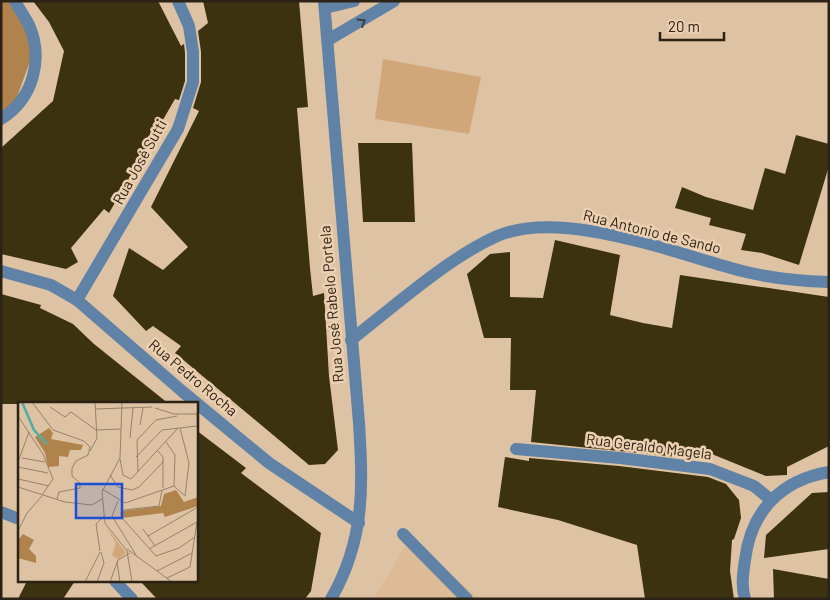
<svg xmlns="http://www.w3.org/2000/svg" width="830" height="600" font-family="Barlow,sans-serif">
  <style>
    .built { fill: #dcbb96 }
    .green { fill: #d1a779 }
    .forest { fill: #b0834d }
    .building { fill: #3d3210 }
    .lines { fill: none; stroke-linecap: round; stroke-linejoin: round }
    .minor { stroke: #5f82a6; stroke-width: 12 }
    .oneway { stroke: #3c3f41 }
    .labels { text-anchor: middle; stroke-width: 5; stroke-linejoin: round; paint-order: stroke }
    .street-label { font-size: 15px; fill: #2d2216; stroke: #ebcfb0 }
    .inset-river { fill: none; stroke: #4faea8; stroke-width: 2.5 }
    .inset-road { fill: none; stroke: #97826b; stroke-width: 1 }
    .view { fill: #1d4ed8; fill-opacity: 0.15; stroke: #1d4ed8; stroke-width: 2.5 }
    .inset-edge { fill: none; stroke: #2d2216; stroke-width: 2.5 }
  </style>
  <rect width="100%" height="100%" fill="#dec2a4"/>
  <path class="built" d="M407 544 440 565 480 599H373Z"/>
  <path class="green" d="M383 59 481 77 469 134 375 119Z"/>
  <path class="forest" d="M1 1H15L35 48 11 113 1 118Z"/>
  <g class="building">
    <path d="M33 1H158L181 46 184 44 185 53V81L179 100 175 99 109 213 104 209 71 248 78 262 66 269 1 254V148L53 101 64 51 49 22Z"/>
    <path d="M203 1H299L308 107 297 108 310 268 313 296 324 293 329 376 338 450 325 464 309 465 175 353 181 346 153 326 146 331 113 296 129 248 163 270 188 247 151 207 199 111 193 108 201 82V52L198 31 208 23Z"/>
    <path d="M796 135 829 144V166L799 265 762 253 741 250 746 234 709 225 711 218 675 208 682 187 706 197 753 210 765 168 785 174Z"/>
    <path d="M358 143H412L415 222H363Z"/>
    <path d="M555 240 620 255 610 315 643 323 672 328 680 275 829 297V446L787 467V475L766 476 697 448 707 460 531 442 536 390H510L511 338H484L467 274 490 254 510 252V297L543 298Z"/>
    <path d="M1 294 41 305 40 308 73 324 94 344 169 404H1Z"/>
    <path d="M196 430 246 468 241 473 321 533 311 591 305 599H157L140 581H196Z"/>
    <path d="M505 457 529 461V458L619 466 708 477 726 484 739 500 741 518 734 539 732 540 730 571 734 599H645L637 545 558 520 498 507Z"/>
    <path d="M829 492V549L764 558 766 535 812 493Z"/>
    <path d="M773 569 829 579 828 599H774Z"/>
    <path d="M27 581H75L63 599H18Z"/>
  </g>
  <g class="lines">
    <g class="minor">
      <path d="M324 1 359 423C363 487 365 540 331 599"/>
      <path d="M325 8 354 1"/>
      <path d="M328 40 394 1"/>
      <path d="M1 119C33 99 44 59 29 25 25 17 19 9 15 1"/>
      <path d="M1 271 51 285 77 300 183 392 269 463 359 523"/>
      <path d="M77 300 178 129 193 82V52L189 26 178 1"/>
      <path d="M351 340C393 307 447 259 495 237 560 207 676 254 742 271 770 278 800 281 829 282"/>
      <path d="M516 449 620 458 710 469 754 486 771 500"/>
      <path d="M1 512 19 519"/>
      <path d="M403 534 467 599"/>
      <path d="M115 581 132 599"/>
      <path d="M745 599C741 587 743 573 745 560 751 511 781 480 829 472"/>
    </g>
  </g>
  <defs><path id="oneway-chevron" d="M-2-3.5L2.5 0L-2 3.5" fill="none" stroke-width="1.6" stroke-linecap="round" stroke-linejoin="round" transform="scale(1.25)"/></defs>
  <use class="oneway" href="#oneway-chevron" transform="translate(362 22) rotate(-32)"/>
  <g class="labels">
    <g class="street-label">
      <text transform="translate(140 162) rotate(-61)" y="5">Rua José Sutti</text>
      <text transform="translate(652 232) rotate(14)" y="5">Rua Antonio de Sando</text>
      <text transform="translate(332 304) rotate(-95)" y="5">Rua José Rabelo Portela</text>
      <text transform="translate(193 378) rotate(40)" y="5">Rua Pedro Rocha</text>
      <text transform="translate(649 447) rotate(7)" y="5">Rua Geraldo Magela</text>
    </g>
  </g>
  <g transform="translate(18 402)">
    <rect width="180" height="180" fill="#dec2a4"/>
    <path d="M86 122 108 151 100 157 94 153 98 141Z" fill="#d1a779"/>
    <path d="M31 26 35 31 33 37 65 43 63 48H52L50 55 41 54V64L30 65 27 51 17 35ZM158 88 166 100 180 95V104L147 115 145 111 104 116V109L143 104 146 92ZM5 132 16 138 11 147 18 154V161L0 156V138Z" fill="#b0834d"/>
    <path class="inset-river" d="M4 0 16 28 29 42"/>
    <path class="inset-road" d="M14 0 35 28 66 39 72 45 70 53 58 59 54 66V74L62 81V86L41 90 39 97M104 0 102 56 84 90 87 121 109 149 114 180M32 5 47 15 53 10M137 6 156 12H180M78 7 134 5M53 10 78 28 103 27M179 12 180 48M0 14 25 52 35 77 24 93M122 23 125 6M112 36 115 6M148 40 157 53 156 84M72 49 79 36 77 0M140 49 145 55V86M118 55 144 28 179 24M4 56 27 60M102 57 105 73 113 77 160 26M0 60 11 30M0 65 30 71M120 70 119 38 138 18 159 14M92 73 100 85 114 88 121 85 146 59M0 77 31 84M156 84 167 94 171 61 162 26M0 85 47 100 74 103 84 97M84 87 107 101 156 84M144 88 141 104 106 108 103 110 104 116 138 154 161 146 177 135M100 99 94 114 118 153M125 127 137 144M0 129 9 111 24 94M130 134 180 105M109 147 154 180M131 147 179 120M82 149 78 122 86 114M99 160 102 180M139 169 174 151M149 176 172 165 179 120M67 180 82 150M79 180 86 161 83 150M92 180 100 158 112 151"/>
    <path class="view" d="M58 82H104V116H58Z"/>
    <rect width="180" height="180" class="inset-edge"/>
  </g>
  <rect width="830" height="600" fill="none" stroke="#2d2216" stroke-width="5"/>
  <path d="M660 32v8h64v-8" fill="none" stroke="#2d2216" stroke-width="2.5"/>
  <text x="668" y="32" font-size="15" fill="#2d2216" stroke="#ebcfb0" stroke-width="4" paint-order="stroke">20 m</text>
</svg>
